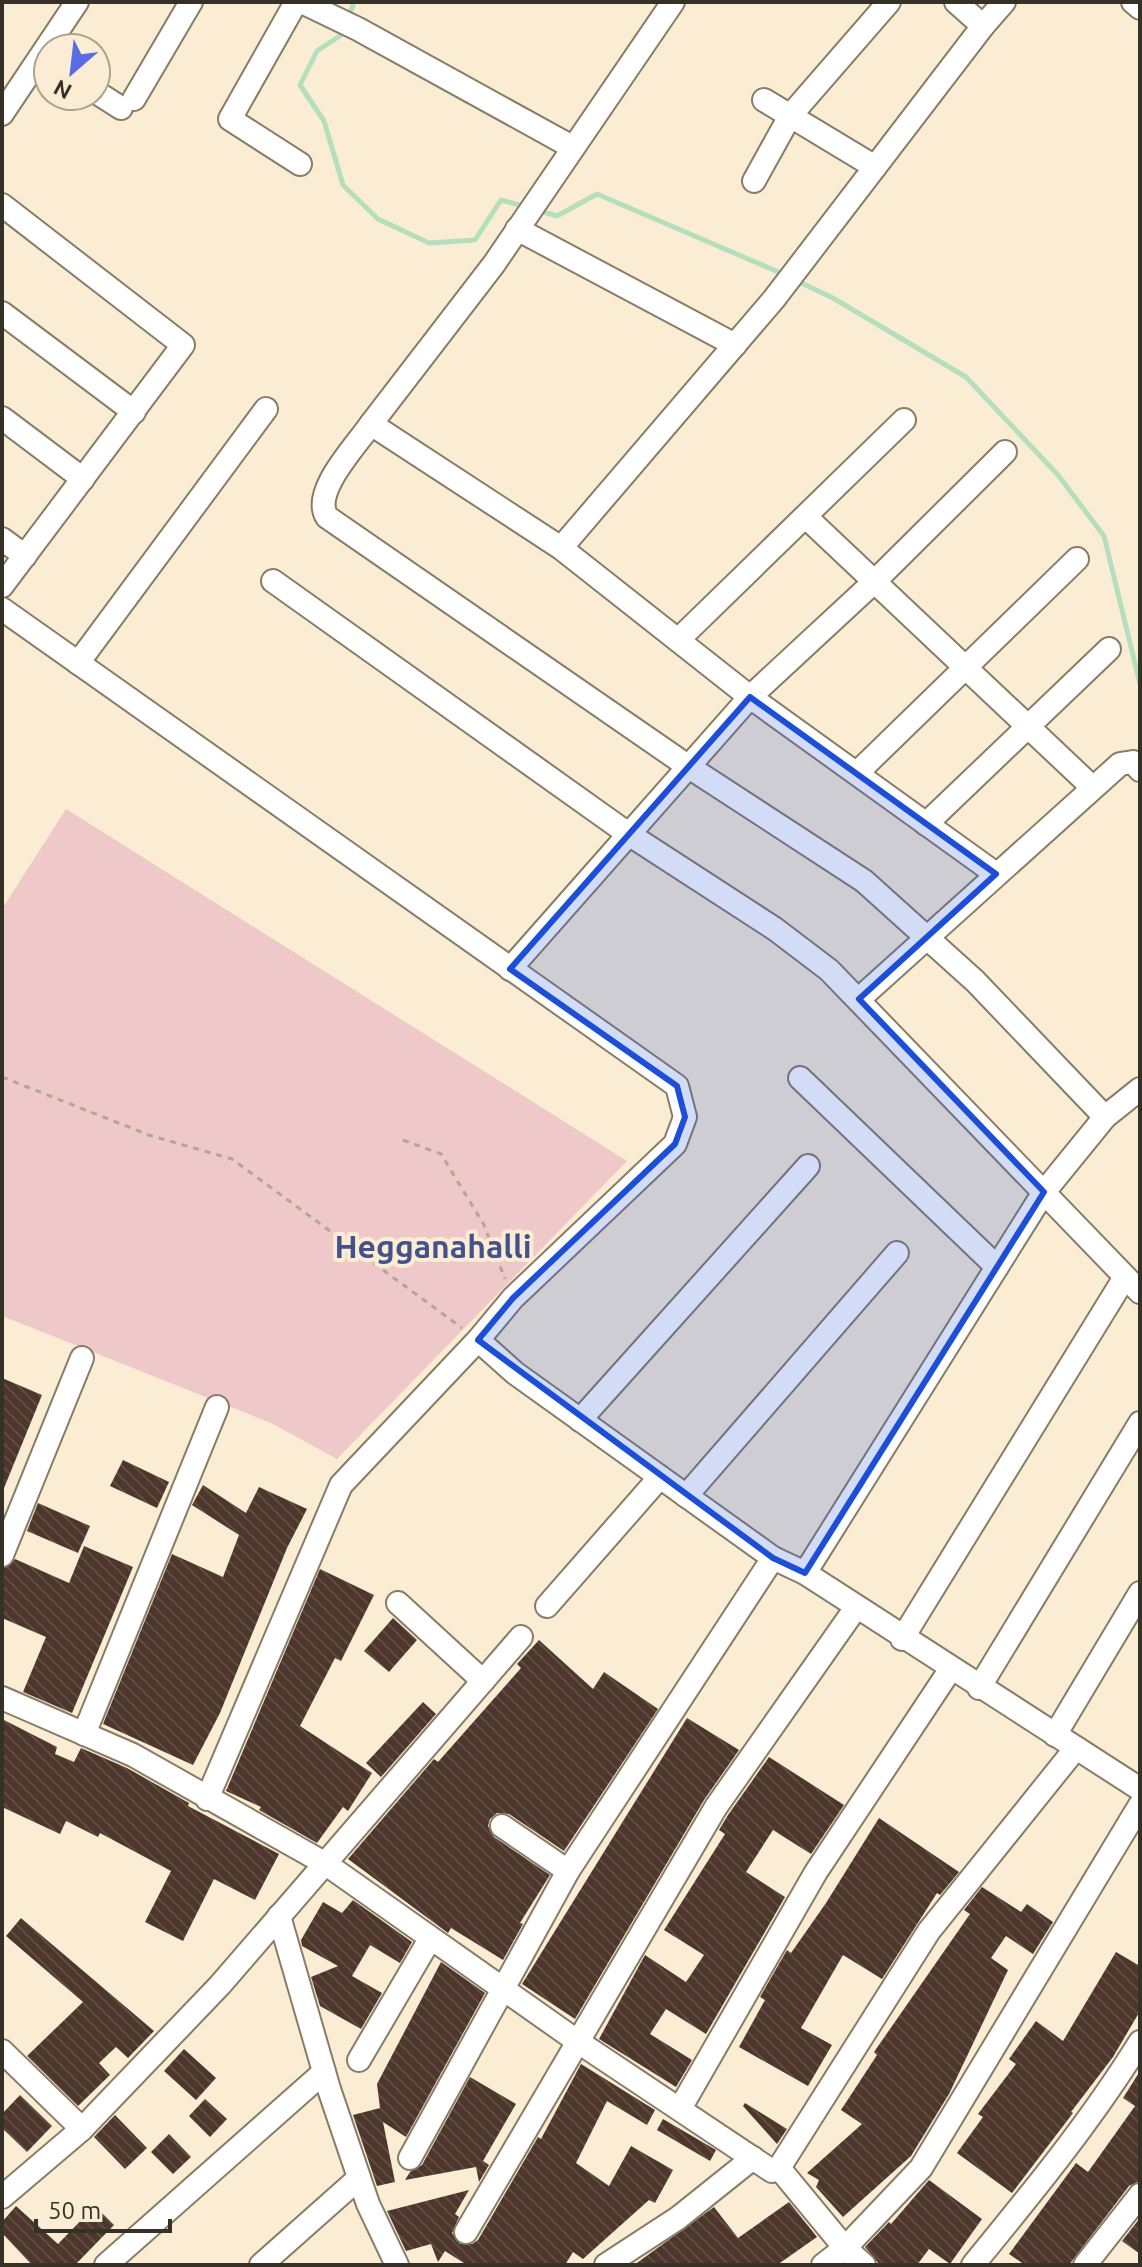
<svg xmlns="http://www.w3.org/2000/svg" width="1142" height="2267" font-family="Ubuntu,sans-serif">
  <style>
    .green { fill: #efc8ca }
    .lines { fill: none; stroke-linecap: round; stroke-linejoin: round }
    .stream { stroke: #b5debd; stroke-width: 5 }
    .building { fill: url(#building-back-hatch) }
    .minor-casing { stroke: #897c66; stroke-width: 26 }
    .path { stroke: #b1a793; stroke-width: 3; stroke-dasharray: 6 6; stroke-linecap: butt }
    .minor { stroke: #fff; stroke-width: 22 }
    .marked { fill: #1d4ed8; fill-opacity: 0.2; stroke: #1d4ed8; stroke-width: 6; stroke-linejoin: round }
    .labels { text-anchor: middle; stroke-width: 8; stroke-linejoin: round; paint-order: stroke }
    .quarter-label { font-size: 32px; font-weight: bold; fill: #44518d; stroke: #fbedd4 }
  </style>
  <defs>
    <pattern id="building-back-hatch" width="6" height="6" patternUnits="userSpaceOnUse" patternTransform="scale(2)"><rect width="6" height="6" fill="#4d372c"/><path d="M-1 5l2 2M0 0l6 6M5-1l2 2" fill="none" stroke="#5f4c42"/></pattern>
  </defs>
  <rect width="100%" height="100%" fill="#fbedd4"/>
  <path class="green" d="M66 809 627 1161 337 1459 271 1423 2 1316V909Z"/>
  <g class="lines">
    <g class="stream">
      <path d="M348 18 354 2"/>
      <path d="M344 27 341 35 317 51 300 85 324 121 343 185 378 219 429 243 475 240 501 200 526 207"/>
      <path d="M540 211 557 216 597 194 783 274"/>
      <path d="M795 280 833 298 966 377 1058 475 1104 536 1140 684"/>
    </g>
  </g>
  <g class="building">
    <path d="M2 1378 42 1395 2 1493Z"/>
    <path d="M123 1460 169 1482 157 1508 110 1486Z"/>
    <path d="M203 1485 246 1513 259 1487 307 1509 287 1548 220 1713 193 1765 103 1724 172 1554 223 1577 239 1535 192 1505Z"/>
    <path d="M38 1503 90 1526 78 1553 27 1531Z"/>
    <path d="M84 1546 133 1567 72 1713 23 1692 46 1637 2 1618V1569L15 1559 69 1583Z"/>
    <path d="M320 1569 374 1595 341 1661 335 1658 300 1726 372 1773 348 1811 343 1807 317 1843 259 1810 261 1807 226 1791Z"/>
    <path d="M393 1618 417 1640 389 1672 364 1651Z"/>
    <path d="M539 1640 593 1689 604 1672 658 1709 564 1851 509 1814 497 1813 490 1819 488 1826 494 1837 550 1875 520 1923 523 1924 503 1960 451 1928 448 1933 348 1859 434 1759 438 1762 521 1668 517 1664Z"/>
    <path d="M423 1702 436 1714 381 1777 366 1763Z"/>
    <path d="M687 1718 739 1750 704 1800 575 2019 522 1984Z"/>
    <path d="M2 1719 57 1747 55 1754 74 1762 81 1748 127 1768 189 1803 188 1806 279 1854 255 1900 214 1879 183 1941 145 1922 171 1871 100 1833 98 1837 66 1821 60 1834 2 1807Z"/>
    <path d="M769 1757 844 1805 811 1854 773 1830 746 1872 785 1897 706 2034 666 2009 650 2034 692 2060 676 2087 599 2039 645 1955 686 1982 704 1955 664 1930 725 1834 719 1830 728 1815Z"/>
    <path d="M879 1818 959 1872 940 1895 937 1893 882 1979 843 1955 801 2028 832 2045 808 2086 739 2047 765 2000 760 1997 787 1950 791 1953 826 1903Z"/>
    <path d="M982 1887 1021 1912 1027 1904 1053 1922 1033 1954 1006 1936 991 1958 1008 1970 949 2094 911 2156 843 2217 816 2187 819 2180 807 2173 862 2124 841 2110 877 2055 874 2052 970 1914 964 1910Z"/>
    <path d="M353 1900 412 1942 400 1963 370 1945 352 1976 382 1993 361 2029 320 2006 311 1977 338 1966 302 1946 301 1940 323 1902 342 1913Z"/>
    <path d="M21 1918 154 2031 128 2058 116 2047 99 2063 110 2075 78 2106 27 2056 83 2002 6 1936Z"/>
    <path d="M1116 1952 1140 1966V2011L1113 2057 1071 2112 1073 2113 1012 2193 957 2153 983 2117 978 2114 1016 2064 1009 2059 1036 2021 1063 2041Z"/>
    <path d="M441 1962 485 1993 406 2137 383 2122 395 2182 377 2186 353 2115 380 2108 377 2084Z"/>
    <path d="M184 2049 216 2078 196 2100 164 2071Z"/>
    <path d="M581 2064 655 2110 647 2125 607 2101 576 2163 609 2186 631 2146 673 2170 655 2203 649 2200 583 2259 573 2252 565 2265H467L445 2251 438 2262 431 2244 406 2251 387 2211 469 2190 455 2214 459 2217 452 2233 460 2244H472L478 2240 538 2137 541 2139Z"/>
    <path d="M1140 2071V2181L1129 2186 1069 2265H1025L1009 2254 1076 2163 1088 2172 1135 2106 1123 2098Z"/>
    <path d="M470 2077 516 2104 483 2161 489 2165 479 2182 476 2167 405 2180 410 2172 422 2165Z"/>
    <path d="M20 2095 52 2126 27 2152 2 2128V2114Z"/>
    <path d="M205 2099 227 2119 210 2137 189 2116Z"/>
    <path d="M745 2103 787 2129 777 2144 743 2106Z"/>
    <path d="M115 2115 147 2148 125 2169 94 2137Z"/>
    <path d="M663 2119 716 2150 710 2161 657 2130Z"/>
    <path d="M169 2134 191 2157 173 2174 151 2152Z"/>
    <path d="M929 2180 982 2219 950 2264 929 2249 917 2265H880L865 2247 889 2222 891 2224Z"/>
    <path d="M789 2202 817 2237 777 2265H634L714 2207 738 2238Z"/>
    <path d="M16 2206 58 2244 95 2206 114 2225 75 2265H32L2 2233V2222Z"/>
    <path d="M1140 2218V2254L1122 2241Z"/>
  </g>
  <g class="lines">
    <g class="minor-casing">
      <g id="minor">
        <path d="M296 2 230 119 300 164"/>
        <path d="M302 2 358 29 572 147"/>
        <path d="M673 2 494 264 371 424 561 548 750 697 996 874"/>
        <path d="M1133 2 1140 8"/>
        <path d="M983 26 1004 2"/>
        <path d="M96 92 121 108"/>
        <path d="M134 99 191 2"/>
        <path d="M764 100 875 167"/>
        <path d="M2 114 77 2"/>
        <path d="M754 181 790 116 889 2"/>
        <path d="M2 205 183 345 2 586"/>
        <path d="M517 229 735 345"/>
        <path d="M2 313 134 412"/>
        <path d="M2 418 83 479"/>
        <path d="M371 424C356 446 311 492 327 517L689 767 864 881 975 981 1105 1117"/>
        <path d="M806 517 1092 787"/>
        <path d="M2 539 25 556"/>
        <path d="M561 548 774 299 983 26 956 2"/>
        <path d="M273 581 627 833 775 929 829 970 1140 1292"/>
        <path d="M2 609 677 1086 685 1117 675 1144 513 1298 478 1340 515 1373 773 1558 805 1573 1140 1789"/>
        <path d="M678 640 904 420"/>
        <path d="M78 663 266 409"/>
        <path d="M858 772 1077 559"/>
        <path d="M926 824 1109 649"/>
        <path d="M510 969 750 697 874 582 1005 452"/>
        <path d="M859 999 1120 764 1133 762 1140 770"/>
        <path d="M800 1078 997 1267"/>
        <path d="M580 1420 808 1166"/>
        <path d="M686 1496 897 1253"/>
        <path d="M2 1555 82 1358"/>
        <path d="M805 1573 1044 1192 1105 1117 1140 1089"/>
        <path d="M398 1603 483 1681"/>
        <path d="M547 1606 660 1477"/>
        <path d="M902 1639 1125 1277"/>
        <path d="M979 1688 1140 1423"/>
        <path d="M2 1698 133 1755 326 1864 577 2041 772 2171 779 2168 845 2248 864 2265"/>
        <path d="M84 1734 217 1407"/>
        <path d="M1055 1735 1140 1593"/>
        <path d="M207 1799 341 1485 478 1340"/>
        <path d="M502 1826 568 1871"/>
        <path d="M279 1916 329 2089 368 2204 397 2265"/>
        <path d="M2 2051 82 2129"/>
        <path d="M359 2060 430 1939"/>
        <path d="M681 2107 816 1872 950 1670"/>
        <path d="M410 2158 568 1871 773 1558"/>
        <path d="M779 2168 929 1931 1076 1748"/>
        <path d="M2 2197 82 2129 220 1985 521 1637"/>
        <path d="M466 2232 716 1807 855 1609"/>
        <path d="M106 2265 324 2072"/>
        <path d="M261 2265 359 2178"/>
        <path d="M606 2265 678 2218 753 2158"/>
        <path d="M823 2265 845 2248 921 2168 1140 1805"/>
        <path d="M973 2265C1032 2193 1091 2121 1140 2042"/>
        <path d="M1085 2265 1140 2195"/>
      </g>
    </g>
    <g class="path">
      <path d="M2 1077 149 1135 232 1159 462 1328"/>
      <path d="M403 1140 441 1154 484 1225 505 1279"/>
    </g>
    <use href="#minor" class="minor"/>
  </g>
  <path class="marked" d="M750 697 996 874 859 999 1044 1192 805 1573 773 1558 478 1340 513 1298 675 1144 685 1117 677 1086 510 969Z"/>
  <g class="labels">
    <g class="quarter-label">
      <text x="433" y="1258">Hegganahalli</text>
    </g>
  </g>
  <rect width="1142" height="2267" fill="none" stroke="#363127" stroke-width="8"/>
  <g transform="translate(72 72) rotate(208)"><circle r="38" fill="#fbedd4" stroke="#aca28f" stroke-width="2"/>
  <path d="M0-6L14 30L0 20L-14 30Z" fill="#5a6ce3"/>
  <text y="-12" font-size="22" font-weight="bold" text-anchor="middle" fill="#363127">N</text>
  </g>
  <path d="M36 2219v12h134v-12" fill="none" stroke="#363127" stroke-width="4"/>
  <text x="48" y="2219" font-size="24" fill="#363127" stroke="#fbedd4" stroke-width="6" paint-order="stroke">50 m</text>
</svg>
